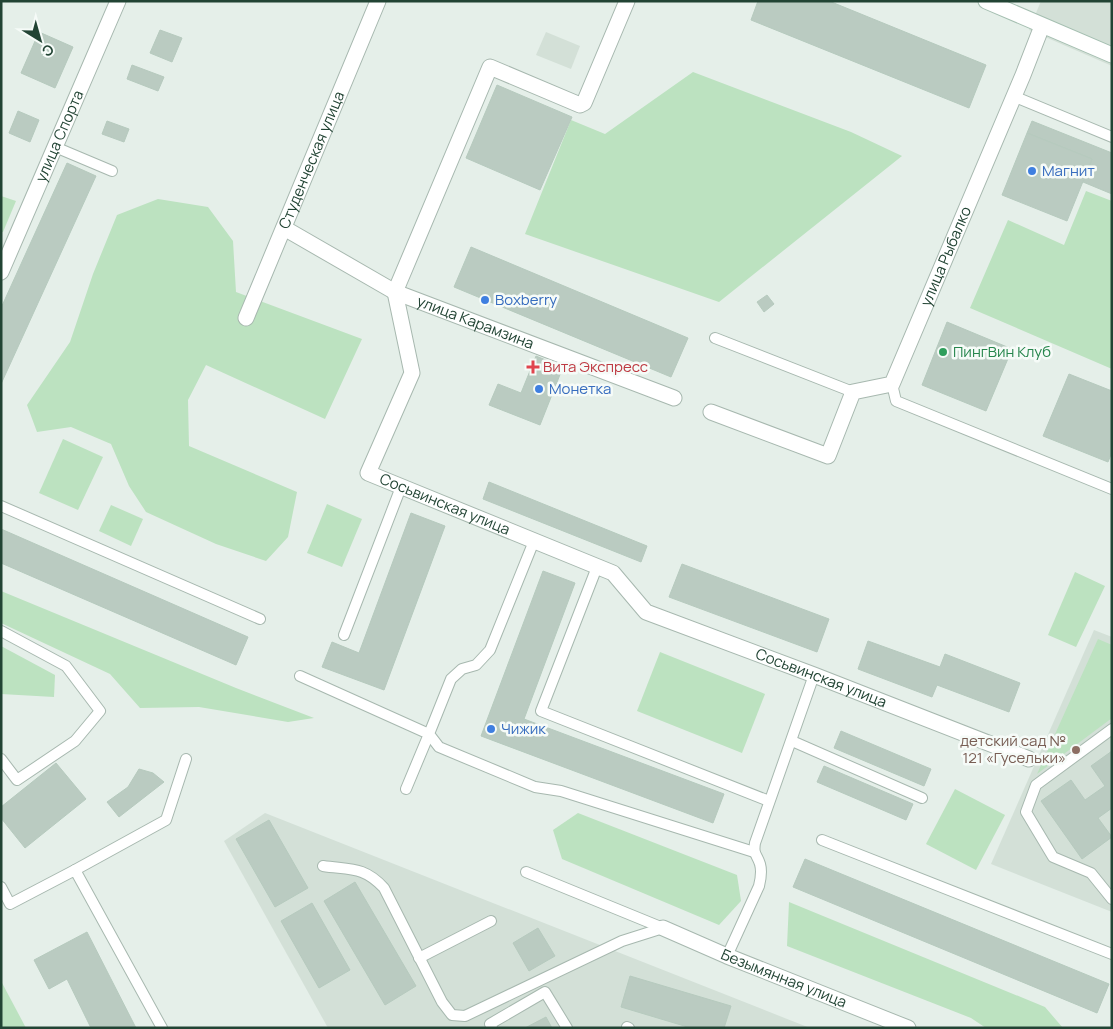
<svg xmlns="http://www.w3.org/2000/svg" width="1113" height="1029" font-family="Manrope,sans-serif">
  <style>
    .built { fill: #d3e0d7 }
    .green { fill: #bce2c0 }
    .building { fill: #bacbc1; stroke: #b6cabe }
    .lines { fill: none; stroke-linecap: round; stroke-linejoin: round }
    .lane-casing { stroke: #a7b8af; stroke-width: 12 }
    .street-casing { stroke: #a7b8af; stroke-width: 17 }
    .secondary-casing { stroke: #a5bfb1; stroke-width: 17 }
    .lane { stroke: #fff; stroke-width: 10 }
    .street { stroke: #fff; stroke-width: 15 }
    .secondary { stroke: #fff; stroke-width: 15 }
    .shop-dot { fill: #3f7fe0; stroke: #f6fbf8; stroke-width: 2 }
    .leisure-dot { fill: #2e9e5b; stroke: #f6fbf8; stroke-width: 2 }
    .health-dot { fill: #e0444e; stroke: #f6fbf8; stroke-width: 2 }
    .education-dot { fill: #8d6e63; stroke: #f6fbf8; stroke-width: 2 }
    .labels { text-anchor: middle; stroke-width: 5; stroke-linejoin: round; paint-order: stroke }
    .street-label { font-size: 15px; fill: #224434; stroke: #f6fbf8 }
    .shop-label { font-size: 15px; fill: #366cbe; stroke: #f6fbf8; text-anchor: start }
    .leisure-label { font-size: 15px; fill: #27864d; stroke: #f6fbf8; text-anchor: start }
    .health-label { font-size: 15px; fill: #be3a42; stroke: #f6fbf8; text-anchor: start }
    .education-label { font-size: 15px; fill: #785e54; stroke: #f6fbf8; text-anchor: end }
  </style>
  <rect width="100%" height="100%" fill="#e5efe9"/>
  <g class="built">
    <path d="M1041 1H1112V66L1029 30Z"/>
    <path d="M546 32 580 46 571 69 536 55Z"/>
    <path d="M1094 630 1112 637V912L991 864Z"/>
    <path d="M265 813 810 1028H328L224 841Z"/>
  </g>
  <g class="green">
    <path d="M693 72 851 132 902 156 719 302 525 234 571 120 605 134Z"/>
    <path d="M1086 191 1112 201V369L970 308 1008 220 1064 245Z"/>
    <path d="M1 196 16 201 3 232H1Z"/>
    <path d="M158 199 208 207 233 241 236 292 362 339 325 419 206 365 188 400 189 446 297 492 288 537 266 561 216 544 146 512 129 486 111 444 71 427 37 432 27 405 70 342 93 274 117 215Z"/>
    <path d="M63 439 103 457 78 510 39 493Z"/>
    <path d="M327 504 362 519 342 567 307 553Z"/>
    <path d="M111 505 143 519 131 546 99 531Z"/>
    <path d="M1075 572 1105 586 1076 647 1048 635Z"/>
    <path d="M1 591 236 688 314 718 288 722 199 707 140 708 110 674 1 623Z"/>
    <path d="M1098 639 1112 645V718L1037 774Z"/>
    <path d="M1 646 55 675 54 697 1 694Z"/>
    <path d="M660 652 765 694 742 753 637 711Z"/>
    <path d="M955 789 1005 815 976 870 926 844Z"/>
    <path d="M578 813 737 875 741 901 719 925 562 859 553 830Z"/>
    <path d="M789 902 1045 1007 1063 1028H986L971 1018 787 946Z"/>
    <path d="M1 981 26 1028H1Z"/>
  </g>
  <g class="building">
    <path d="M758 1H829L986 65 969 108 751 20Z"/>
    <path d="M160 30 182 38 172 62 150 53Z"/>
    <path d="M39 32 73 47 55 88 21 73Z"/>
    <path d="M132 65 164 77 158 91 127 79Z"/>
    <path d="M497 85 572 117 540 190 466 158Z"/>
    <path d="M18 111 39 120 30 142 9 133Z"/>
    <path d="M107 121 129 129 124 142 102 134Z"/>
    <path d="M1032 121 1112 153V194L1083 182 1092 159 1027 133Z"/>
    <path d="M1027 133 1092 159 1067 221 1002 195Z"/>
    <path d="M67 163 96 176 1 384V308Z"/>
    <path d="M471 247 688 338 671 377 454 287Z"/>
    <path d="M767 295 774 304 764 312 757 302Z"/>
    <path d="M947 322 1012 349 986 411 922 385Z"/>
    <path d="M536 356 563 367 540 425 489 405 498 384 521 393Z"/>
    <path d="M1069 374 1112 391V452L1108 462 1043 436Z"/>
    <path d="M489 482 647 546 641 562 483 499Z"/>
    <path d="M411 513 445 526 384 690 322 667 332 642 359 653Z"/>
    <path d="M1 529 248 637 236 665 1 563Z"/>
    <path d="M682 564 829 619 817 652 669 597Z"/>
    <path d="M543 571 575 583 524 719 724 794 713 823 481 736Z"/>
    <path d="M868 641 940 667 945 654 1020 683 1009 712 937 685 932 697 858 669Z"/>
    <path d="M841 731 931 769 924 786 834 748Z"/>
    <path d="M1112 751V808L1098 818 1112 837 1082 859 1041 801 1071 780 1085 800 1105 786 1091 766Z"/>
    <path d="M56 763 86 799 25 848 1 818V807Z"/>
    <path d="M824 766 913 804 906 820 817 782Z"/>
    <path d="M139 769 153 773 164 782 119 817 107 802 128 787Z"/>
    <path d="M269 820 308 888 275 907 236 839Z"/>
    <path d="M805 859 1109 984 1097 1013 793 887Z"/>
    <path d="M355 882 416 986 385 1005 324 901Z"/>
    <path d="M312 903 350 970 319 988 281 921Z"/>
    <path d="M538 928 555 956 529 971 513 943Z"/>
    <path d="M87 932 136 1028H91L67 979 49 989 34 960Z"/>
    <path d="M630 976 731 1006 724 1028H691L621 1007Z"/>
    <path d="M546 1017 552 1028H525Z"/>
  </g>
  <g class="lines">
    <g class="lane-casing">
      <g id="lane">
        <path d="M1013 96 1112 137"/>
        <path d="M55 147 112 171"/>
        <path d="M715 338 853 392"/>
        <path d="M892 384 896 401 1112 489"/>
        <path d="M1 506 260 619"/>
        <path d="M534 541 490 650 476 665 462 669 451 679 429 734 439 747 535 787 561 791 754 852"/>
        <path d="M597 567 541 711 769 801"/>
        <path d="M1 631 66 666 100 711 75 741 17 780 1 759"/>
        <path d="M344 635 401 487"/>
        <path d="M300 676 429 734 406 789"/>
        <path d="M1112 729 1036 785 1026 812 1053 857 1091 873 1112 899"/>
        <path d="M792 741 922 798"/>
        <path d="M822 840 1112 954"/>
        <path d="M323 866C350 870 364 866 384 888L442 1002 452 1015 465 1016 622 941 663 928"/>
        <path d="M75 870 166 820 186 759"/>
        <path d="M526 872 663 928"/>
        <path d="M1 887 10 904 75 870 162 1028"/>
        <path d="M727 956 759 886C761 878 762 871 760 864 757 854 753 855 755 843L814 675"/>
        <path d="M419 958 491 921"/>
        <path d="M627 1027 629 1028"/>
        <path d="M492 1028 490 1024 545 992 567 1028"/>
      </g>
    </g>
    <g class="street-casing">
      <g id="street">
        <path id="s1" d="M627 1 584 103 580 105 490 67 395 292 412 373 368 473 613 573 646 612 814 675 1029 759"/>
        <path id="s2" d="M284 228 395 292 674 398"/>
        <path id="s3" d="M1 272 118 1"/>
        <path id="s4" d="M246 318 378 1"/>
        <path id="s5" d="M711 412 828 456 853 392 892 384 1023 75 1042 26"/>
        <path id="s6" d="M663 928 727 956 908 1028"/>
      </g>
    </g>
    <g class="secondary-casing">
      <path id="secondary" d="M986 1 1112 55"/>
    </g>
    <use href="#lane" class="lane"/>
    <use href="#street" class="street"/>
    <use href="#secondary" class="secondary"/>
  </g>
  <g class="shop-dot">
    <circle cx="1032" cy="171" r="5"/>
    <circle cx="485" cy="300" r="5"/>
    <circle cx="539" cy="389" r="5"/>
    <circle cx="491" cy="729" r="5"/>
  </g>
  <circle class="leisure-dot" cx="943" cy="352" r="5"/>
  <path class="health-dot" d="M530.5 359.5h5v5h5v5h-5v5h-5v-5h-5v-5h5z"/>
  <circle class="education-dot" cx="1076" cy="750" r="5"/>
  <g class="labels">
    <g class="street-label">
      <text dy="5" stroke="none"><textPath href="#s3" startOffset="148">улица Спорта</textPath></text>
      <text dy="5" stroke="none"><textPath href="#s4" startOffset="171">Студенческая улица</textPath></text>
      <text dy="5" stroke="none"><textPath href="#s5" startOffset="372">улица Рыбалко</textPath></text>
      <text dy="5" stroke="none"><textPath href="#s2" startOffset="214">улица Карамзина</textPath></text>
      <text dy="5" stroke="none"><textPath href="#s1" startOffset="732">Сосьвинская улица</textPath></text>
      <text dy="5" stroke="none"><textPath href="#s1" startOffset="1152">Сосьвинская улица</textPath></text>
      <text dy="5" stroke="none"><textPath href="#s6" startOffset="131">Безымянная улица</textPath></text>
    </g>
    <g class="shop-label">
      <text x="1042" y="176">Магнит</text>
      <text x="495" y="305">Boxberry</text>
      <text x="549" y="394">Монетка</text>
      <text x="501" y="734">Чижик</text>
    </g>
    <g class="leisure-label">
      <text x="953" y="357">ПингВин Клуб</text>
    </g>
    <g class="health-label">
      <text x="543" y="372">Вита Экспресс</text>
    </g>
    <g class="education-label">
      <text x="1066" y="746">детский сад №<tspan x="1066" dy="17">121 «Гусельки»</tspan></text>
    </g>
  </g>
  <rect width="1113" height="1029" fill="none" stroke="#224434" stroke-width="5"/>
  <g transform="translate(40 40) rotate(143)" stroke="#f6fbf8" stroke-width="4" paint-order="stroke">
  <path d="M0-4L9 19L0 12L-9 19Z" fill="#224434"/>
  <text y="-8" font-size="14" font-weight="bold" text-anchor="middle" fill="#224434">С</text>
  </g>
</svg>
